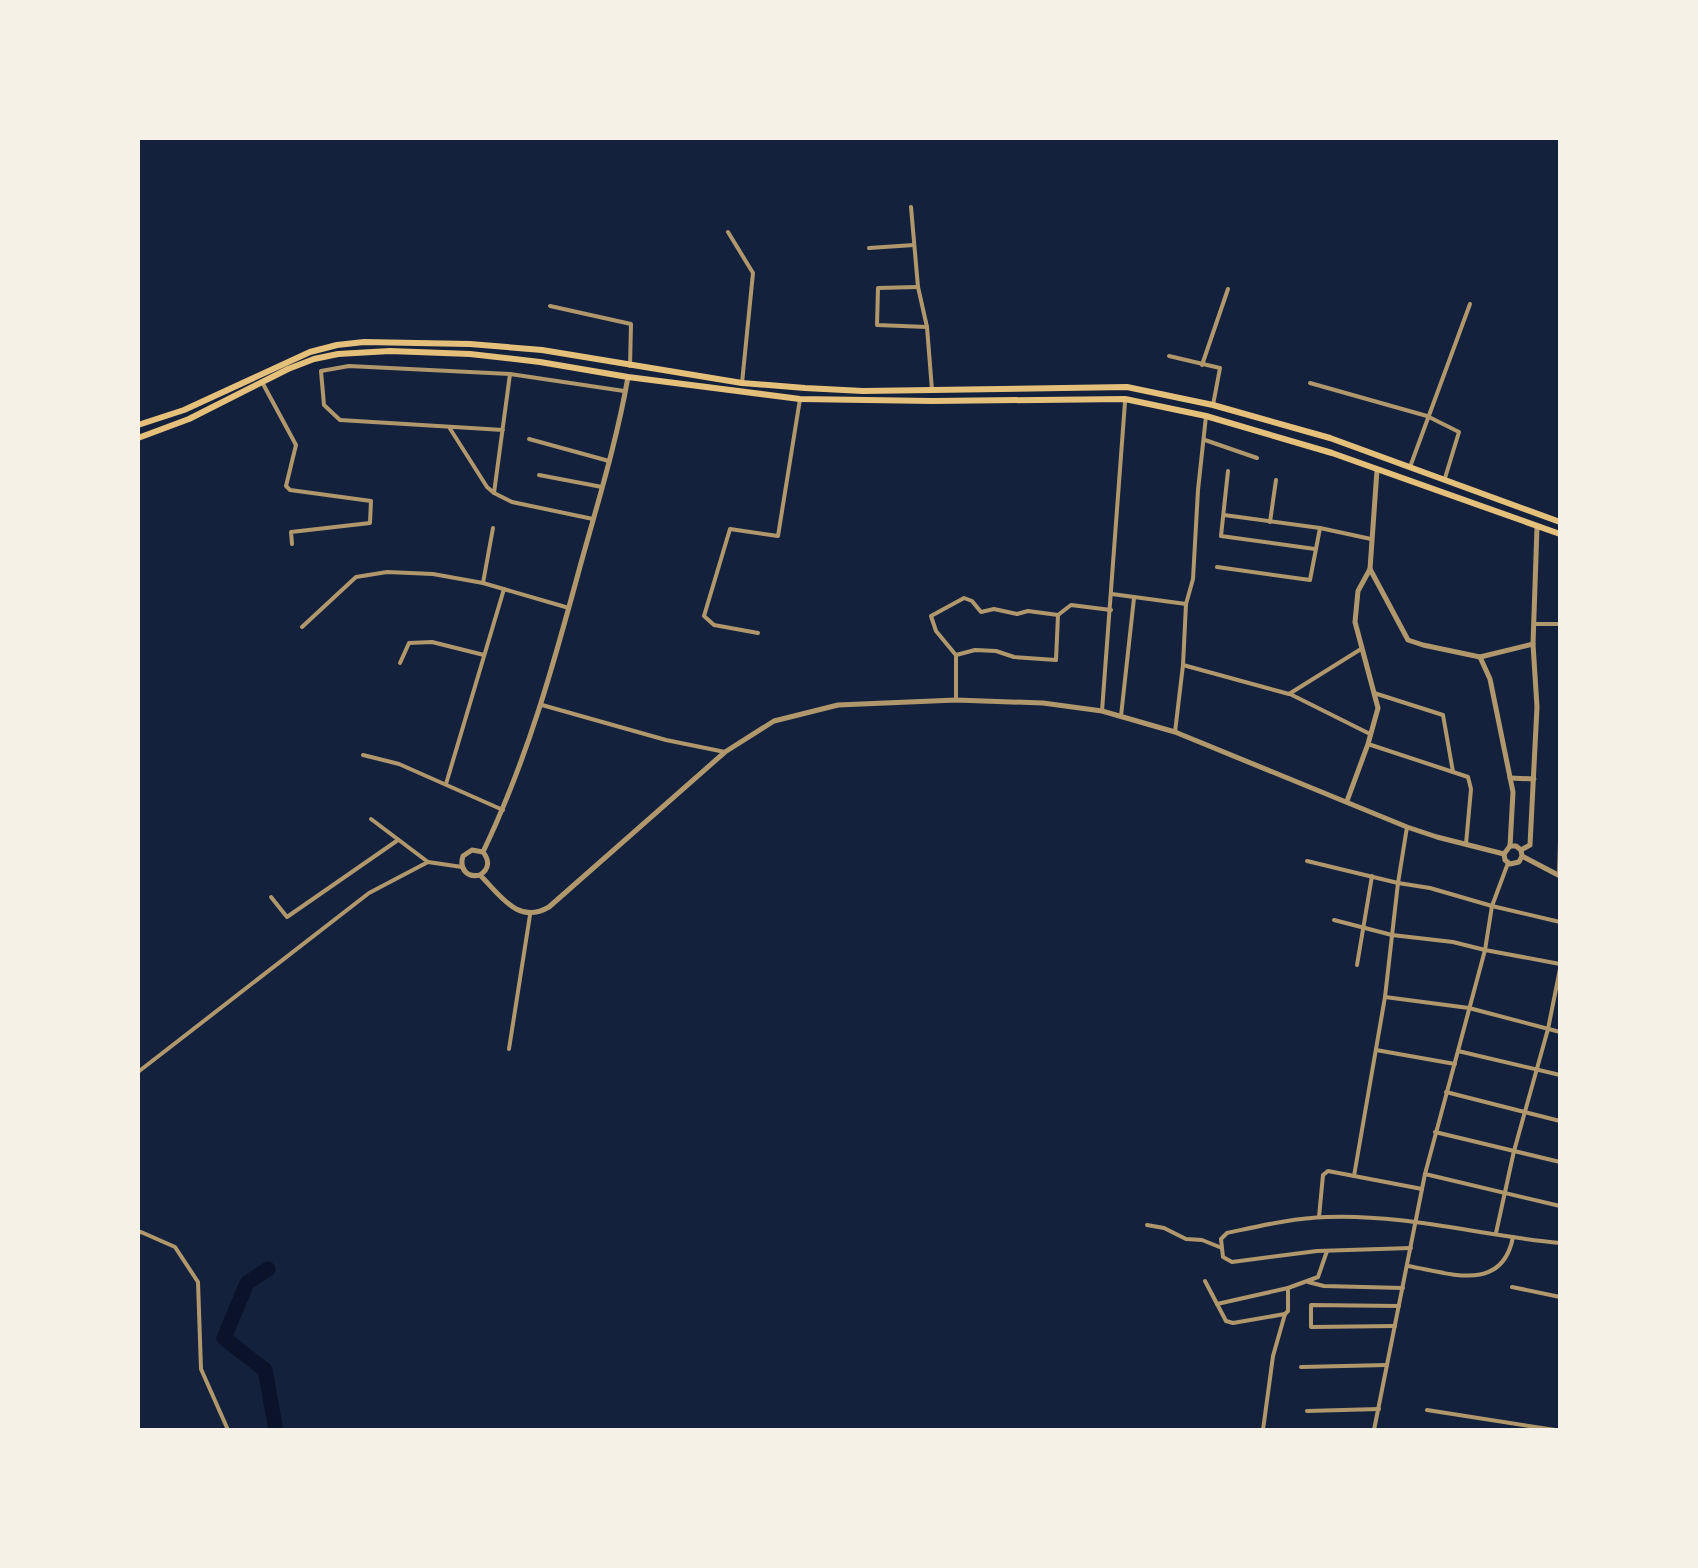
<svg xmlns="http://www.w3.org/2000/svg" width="1698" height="1568" font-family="Raleway,sans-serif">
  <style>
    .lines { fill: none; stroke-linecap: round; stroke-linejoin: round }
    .river { stroke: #0b132b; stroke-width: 15 }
    .minor { stroke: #b1986c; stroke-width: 4 }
    .tertiary { stroke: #b1986c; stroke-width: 5 }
    .primary { stroke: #e5c07b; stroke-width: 6 }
  </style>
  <rect width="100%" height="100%" fill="#14213d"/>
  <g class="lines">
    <path class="river" d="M268 1269 247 1283 224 1338 265 1370 276 1430"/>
    <g class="minor">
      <path d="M911 207 918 287 927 327 932 390"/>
      <path d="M728 232 753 273 742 383"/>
      <path d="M869 248 914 245"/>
      <path d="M917 287 878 288 877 325 927 327"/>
      <path d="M550 306 631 324 630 366"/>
      <path d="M1169 356 1220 368 1213 405"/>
      <path d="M1202 365 1228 289"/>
      <path d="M510 374 624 391"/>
      <path d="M262 382 296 445 286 486 290 490 371 501 370 523 291 532 292 544"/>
      <path d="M1310 383 1427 416 1459 432 1445 478"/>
      <path d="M449 427 487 487 494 493 510 374 349 366 321 371 324 405 340 420 503 430"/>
      <path d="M529 439 609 461"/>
      <path d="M1205 440 1257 458"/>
      <path d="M1410 467 1470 304"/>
      <path d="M1228 471 1221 536 1315 549"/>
      <path d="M539 475 602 487"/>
      <path d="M494 493 512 502 593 519"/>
      <path d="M1224 515 1320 528 1371 539"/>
      <path d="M1270 522 1276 480"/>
      <path d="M1217 567 1310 580 1320 528"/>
      <path d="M483 583 493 528"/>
      <path d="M1112 594 1186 604 1183 665 1175 732"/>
      <path d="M1186 604 1193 579 1198 490 1206 416"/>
      <path d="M1535 624H1560"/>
      <path d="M302 627 356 577 387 572 433 574 483 583 569 608"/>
      <path d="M758 633 714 625 704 616 730 529 778 536 800 399"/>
      <path d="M955 654 936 631 931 616 964 598 972 601 981 612 994 609 1017 614 1028 611 1058 615"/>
      <path d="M400 663 409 643 432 642 484 655"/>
      <path d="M1183 665 1289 694 1361 649"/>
      <path d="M1374 693 1443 715 1453 772 1468 777 1471 789 1466 844"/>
      <path d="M1290 694 1370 734"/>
      <path d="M956 700V655L975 650 996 651 1014 657 1056 660 1058 615 1071 605 1111 610"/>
      <path d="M542 705 666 740 725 752"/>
      <path d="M1102 711 1125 402"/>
      <path d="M1121 716 1134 598"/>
      <path d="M1368 744 1453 772"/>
      <path d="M363 755 399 764 503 810"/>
      <path d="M446 784 504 589"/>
      <path d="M371 819 428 862"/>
      <path d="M1307 861 1398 883 1430 888 1492 906 1560 922"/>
      <path d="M1559 875 1560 842"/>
      <path d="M271 897 287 917 398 840"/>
      <path d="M1334 920 1392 935 1453 942 1485 950 1560 964"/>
      <path d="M1357 965 1372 876"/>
      <path d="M1385 997 1469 1008 1560 1032"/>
      <path d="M509 1049 530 915"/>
      <path d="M1376 1050 1455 1064"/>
      <path d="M1458 1051 1560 1075"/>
      <path d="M138 1072 369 893 428 862 462 867"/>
      <path d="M1446 1092 1560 1121"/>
      <path d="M1435 1132 1560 1162"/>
      <path d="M1425 1174 1560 1206"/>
      <path d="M1354 1176 1385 997 1398 883 1407 827"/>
      <path d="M1319 1217 1323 1175 1328 1171 1422 1189"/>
      <path d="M1147 1225 1164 1228 1186 1239 1202 1240 1222 1248"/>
      <path d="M138 1233 141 1232 175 1247 198 1282 201 1369 228 1430"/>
      <path d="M1496 1233 1514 1151 1548 1029 1560 969"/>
      <path d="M1411 1248 1317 1251 1232 1262 1223 1257 1221 1239 1227 1233C1260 1226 1293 1218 1327 1217 1406 1214 1483 1236 1560 1243"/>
      <path d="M1408 1266C1449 1273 1502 1294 1513 1237"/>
      <path d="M1205 1281 1226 1321 1233 1323 1285 1314"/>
      <path d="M1308 1282 1324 1286 1403 1288"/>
      <path d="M1512 1287 1560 1297"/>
      <path d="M1217 1304 1288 1288"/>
      <path d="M1395 1326 1311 1327V1305L1399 1306"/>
      <path d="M1301 1367 1387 1365"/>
      <path d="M1427 1410 1555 1430"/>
      <path d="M1307 1411 1379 1409"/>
      <path d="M1263 1430 1273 1356 1285 1314 1288 1311V1288L1318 1277 1327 1251"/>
      <path d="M1374 1430 1425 1174 1485 950 1492 906 1508 863"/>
    </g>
    <g class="tertiary">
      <path d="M1370 569 1408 640 1423 645 1480 657 1533 644"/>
      <path d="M1480 657 1490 679 1513 792 1510 846"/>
      <path d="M1510 778 1534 779"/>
      <path d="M1347 801 1368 744 1378 708 1355 622 1358 591 1370 569 1377 470"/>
      <path d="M1521 850 1530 845 1537 707 1533 644 1537 527"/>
      <path d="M483 852C528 758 554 663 581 563 598 502 617 440 628 377"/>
      <path d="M1522 856 1519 862 1510 864 1505 860 1504 854 1510 846H1516L1521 850 1522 856 1560 876"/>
      <path d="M480 875C489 869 490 861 483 852L472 850 463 856C459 869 467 878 480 875 501 896 518 925 549 907L725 752 774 721 838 705 956 700 1043 703 1102 711 1175 732 1407 827 1437 837 1504 854"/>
    </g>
    <g class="primary">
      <path d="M138 425 184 410 310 352 337 345 364 342 470 344 542 350 742 383 805 388 863 391 1127 387 1213 405 1330 438 1560 522"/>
      <path d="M138 438 189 419 288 369 314 359 338 354 390 351 470 354 540 362 628 377 800 399 932 401 1125 399 1206 416 1332 453 1560 534"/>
    </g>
  </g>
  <rect width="1698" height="1568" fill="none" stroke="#f6f1e7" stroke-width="280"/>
</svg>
